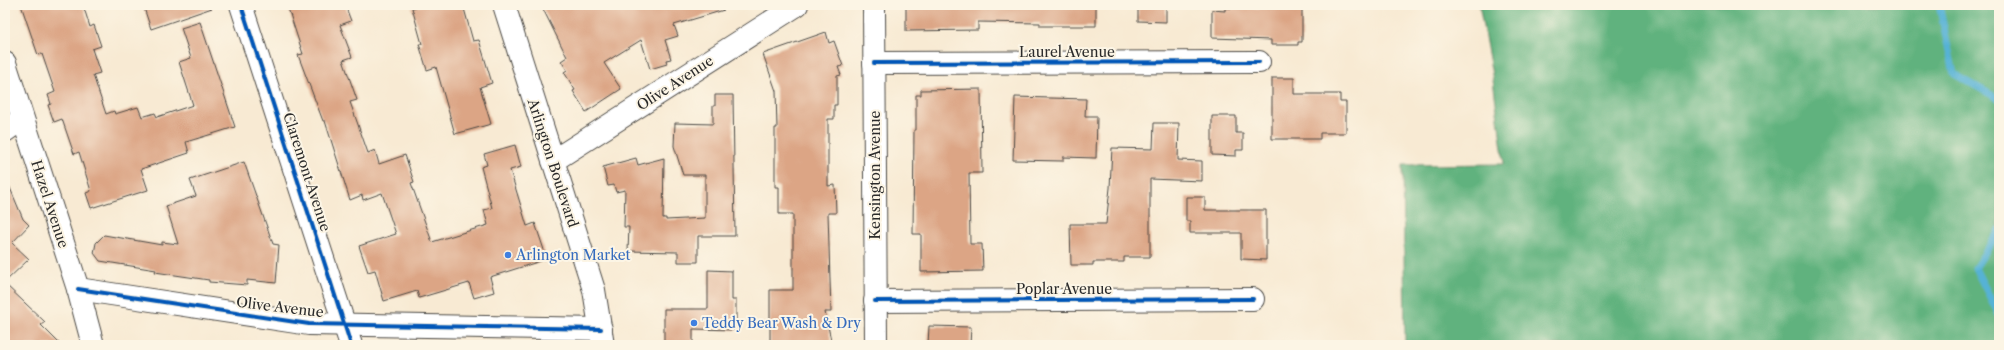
<svg xmlns="http://www.w3.org/2000/svg" width="2004" height="350" font-family="'Libre Caslon Text',serif">
  <style>
    .forest { fill: #61b27e; stroke: #466e54 }
    .lines { fill: none; stroke-linecap: round; stroke-linejoin: round }
    .stream { stroke: #57b2d5; stroke-width: 7 }
    .building { fill: #dca585 }
    .street-casing { stroke: #4a4844; stroke-width: 24 }
    .secondary-casing { stroke: #4a4844; stroke-width: 24 }
    .street { stroke: #fff; stroke-width: 22 }
    .secondary { stroke: #fff; stroke-width: 22 }
    .cycleway-casing { stroke: #fcf5e5; stroke-width: 6 }
    .cycleway { stroke: #0057b8; stroke-width: 4 }
    .shop-dot { fill: #3f7fe0; stroke: #fcf5e5; stroke-width: 1.5 }
    .labels { text-anchor: middle; stroke-width: 4; stroke-linejoin: round; paint-order: stroke }
    .street-label { font-size: 14px; fill: #2b2b2b; stroke: #fcf5e5 }
    .shop-label { font-size: 14px; fill: #366cbe; stroke: #fcf5e5; text-anchor: start }
  </style>
  <rect width="100%" height="100%" fill="#fcf5e5"/>
  <filter id="ink" filterUnits="userSpaceOnUse"><feTurbulence type="fractalNoise" baseFrequency=".025" numOctaves="2"/><feDisplacementMap in="SourceGraphic" scale="8" xChannelSelector="R" yChannelSelector="G"/><feConvolveMatrix kernelMatrix="1 2 1 2 8 2 1 2 1" color-interpolation-filters="sRGB"/></filter>
  <filter id="wash" filterUnits="userSpaceOnUse"><feTurbulence type="fractalNoise" baseFrequency=".012" numOctaves="4" result="noise"/><feDisplacementMap in="SourceGraphic" scale="16" xChannelSelector="R" yChannelSelector="G"/><feGaussianBlur stdDeviation="0.9" result="paint"/><feColorMatrix in="noise" values="0 0 0 0 0 0 0 0 0 0 0 0 0 0 0 0 0 1.4 0 .05"/><feComposite in="paint" operator="in"/></filter>
  <g filter="url(#wash)">
    <rect width="100%" height="100%" fill="#f8ead3"/>
    <path class="forest" d="M1479 5H1999V345H1405L1403 165 1504 164 1493 80Z"/>
    <g class="lines">
      <g class="stream">
        <path d="M1939 5 1954 74 1999 99"/>
        <path d="M1999 231 1975 268 1999 315"/>
      </g>
    </g>
    <g id="blocks">
      <g class="building">
        <path d="M21 5H83L90 27 94 25 101 46 92 49 100 73 93 75 106 114 114 111 115 114 138 107 142 117 155 113 157 117 193 105 179 62 191 58 181 28 200 22 235 127 186 142 189 153 141 169 148 190 91 208 86 193 91 191 79 152 74 154 62 119 54 122 48 105 51 104 48 95 55 92 42 54 38 55Z"/>
        <path d="M143 5H212V8L151 29Z"/>
        <path d="M287 5H345L351 21 340 25 352 57 343 60 357 100 350 102 368 153 375 150 379 164 405 155 414 182 411 183 432 242 488 225 484 210 492 208 481 167 487 165 484 154 515 145 521 167 510 170 527 226 535 223 547 259 490 277 494 292 474 298 469 283 419 298 417 291 384 301 375 270 368 272 359 246 396 234 382 193 363 200 362 195 350 200 325 121H323L298 55 303 54Z"/>
        <path d="M423 5H463L473 41 479 40 492 83 480 87 491 124 455 134 436 67 427 70 419 44H422L412 8Z"/>
        <path d="M541 5H723L724 10 674 25 678 36 665 40 671 59 666 60 667 64 650 69 641 40 604 63 621 89 586 112 573 91 575 90 564 72 567 70 561 61 567 57Z"/>
        <path d="M906 5H1096V26H1040V23L978 22V30L906 31Z"/>
        <path d="M1138 5H1166V22L1138 21Z"/>
        <path d="M1271 5H1302V42H1298V45H1271V40L1212 38V10L1225 11V8H1271Z"/>
        <path d="M826 32 829 43 834 41 843 66 838 67 841 75 837 76V105H834V119H828V186L835 185 836 213H828L831 312H825L832 345H770V290H793V214H779V187H775V128H777L776 91 763 54Z"/>
        <path d="M1272 78H1294V94H1340V102H1346V133H1320V139H1272Z"/>
        <path d="M981 89 982 173H969L970 244H982L983 271 921 272V234H913L914 130H916V95H921V90Z"/>
        <path d="M715 95H733L735 236H698V262H678V252L628 251 629 227H624L625 190 616 192 614 185 608 186 603 167 636 158 638 165 664 158 663 218H666V220L705 218V175H683L674 146 675 123 713 124V106H715Z"/>
        <path d="M1015 97 1086 99 1085 116H1097L1096 158 1063 157V161L1013 160Z"/>
        <path d="M1212 116H1236V133H1243V150H1236V156L1212 155Z"/>
        <path d="M1154 123H1179L1178 160 1202 161V181L1150 179V257H1124V262H1093V265H1071L1070 224H1106L1110 188 1112 148 1153 149Z"/>
        <path d="M244 162 273 244 279 245 276 283 247 280V285L209 282V280L155 272 156 270 100 261 94 253 96 243 104 235 162 245V242L178 244 166 206 196 196 190 180Z"/>
        <path d="M5 176 23 219 29 225 12 243 29 259 5 282Z"/>
        <path d="M1186 197H1205V210H1266V260L1241 259V233H1190V221H1186Z"/>
        <path d="M708 270 732 271V300H736V330L693 329V345H664V309H708Z"/>
        <path d="M5 284 45 322 41 325 61 345H5Z"/>
        <path d="M929 326 971 327 970 345H928Z"/>
      </g>
    </g>
  </g>
  <g filter="url(#ink)">
    <use href="#blocks" fill-opacity="0" stroke="#4a4844" stroke-width="1"/>
    <g class="lines">
      <g class="street-casing">
        <g id="street">
          <path d="M241 5 351 345"/>
          <path d="M874 5 876 345"/>
          <path d="M5 63 78 289 93 345"/>
          <path d="M874 63 1259 62"/>
          <path d="M5 131 22 119"/>
          <path d="M553 161 797 5"/>
          <path d="M78 289 309 324 601 329"/>
          <path d="M875 301 1253 299"/>
        </g>
      </g>
      <g class="secondary-casing">
        <path id="secondary" d="M504 5 594 290 603 345"/>
      </g>
      <use href="#street" class="street"/>
      <use href="#secondary" class="secondary"/>
      <g class="cycleway-casing">
        <g id="cycleway">
          <path d="M241 5 351 345"/>
          <path d="M874 63 1259 62"/>
          <path d="M78 289 309 324 601 329"/>
          <path d="M875 301 1253 299"/>
        </g>
      </g>
      <use href="#cycleway" class="cycleway"/>
    </g>
  </g>
  <g class="shop-dot">
    <circle cx="508" cy="255" r="4"/>
    <circle cx="694" cy="323" r="4"/>
  </g>
  <g class="labels">
    <g class="street-label">
      <text x="1067" y="57">Laurel Avenue</text>
      <text transform="translate(675 83) rotate(-33)" y="5">Olive Avenue</text>
      <text transform="translate(553 163) rotate(72)" y="5">Arlington Boulevard</text>
      <text transform="translate(307 172) rotate(72)" y="5">Claremont Avenue</text>
      <text transform="translate(875 175) rotate(-90)" y="5">Kensington Avenue</text>
      <text transform="translate(50 204) rotate(72)" y="5">Hazel Avenue</text>
      <text x="1064" y="294">Poplar Avenue</text>
      <text transform="translate(280 307) rotate(7)" y="5">Olive Avenue</text>
    </g>
    <g class="shop-label">
      <text x="516" y="260">Arlington Market</text>
      <text x="702" y="328">Teddy Bear Wash &amp; Dry</text>
    </g>
  </g>
  <rect width="2004" height="350" fill="none" stroke="#fcf5e5" stroke-width="20"/>
</svg>
